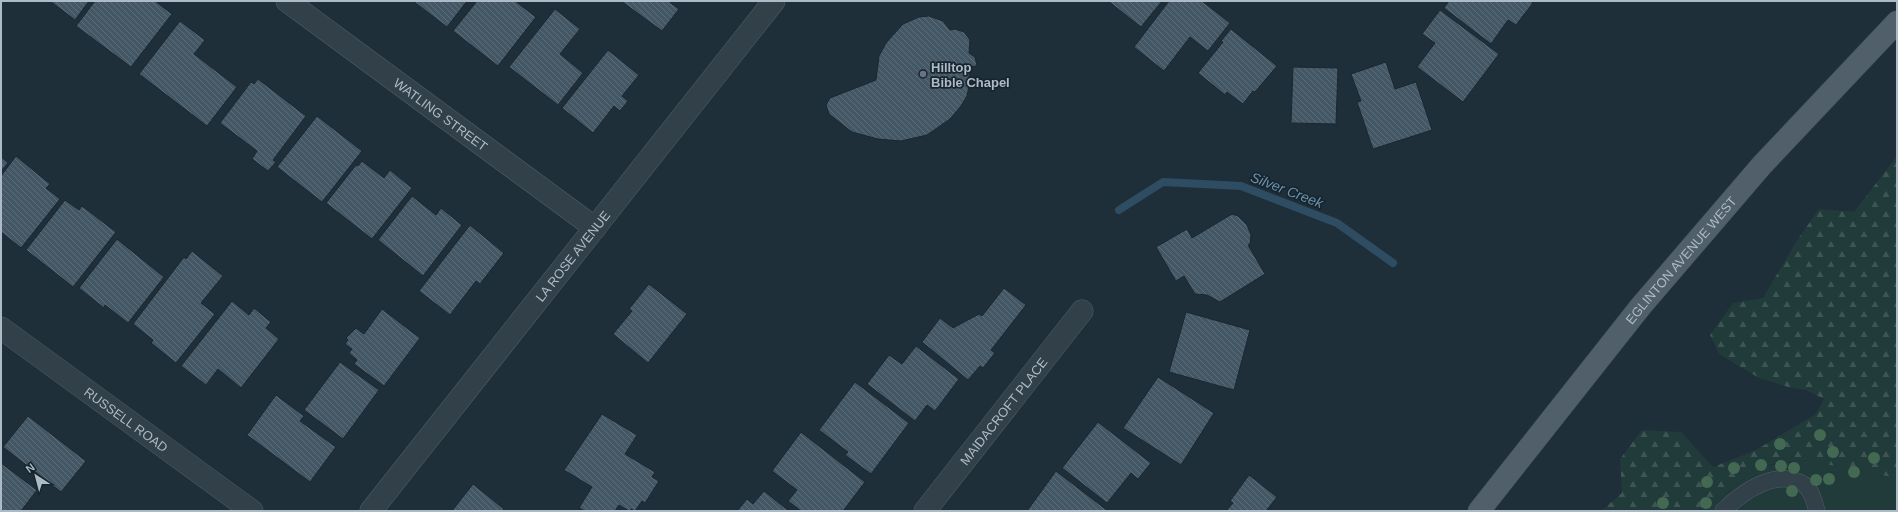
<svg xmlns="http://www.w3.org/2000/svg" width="1898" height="512" font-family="Arial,sans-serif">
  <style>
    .grass { fill: #203b39 }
    .forest { fill: url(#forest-firs) }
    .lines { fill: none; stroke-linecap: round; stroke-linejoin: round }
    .stream { stroke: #2f4d62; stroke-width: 8 }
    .building { fill: url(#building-back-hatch); stroke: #1a2730 }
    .service-casing { stroke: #505e68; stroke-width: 17 }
    .minor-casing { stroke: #505e68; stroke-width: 23 }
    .tertiary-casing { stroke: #505e68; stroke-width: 23 }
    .primary-casing { stroke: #3f4c56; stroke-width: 23 }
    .service { stroke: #32404a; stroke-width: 16 }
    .minor { stroke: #32404a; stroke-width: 22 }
    .tertiary { stroke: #32404a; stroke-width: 22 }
    .primary { stroke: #505f6a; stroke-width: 22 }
    .tree { fill: #436952 }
    .worship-dot { fill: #6b7280; stroke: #18252e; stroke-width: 1.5 }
    .labels { text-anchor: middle; stroke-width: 3.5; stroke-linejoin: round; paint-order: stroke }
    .poi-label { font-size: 13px; font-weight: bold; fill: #acbbc7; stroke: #18252e; text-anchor: start }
    .street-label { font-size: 13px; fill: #acbbc7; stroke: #18252e }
    .water-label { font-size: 14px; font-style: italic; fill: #6992ad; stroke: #18252e }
  </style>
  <defs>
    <pattern id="forest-firs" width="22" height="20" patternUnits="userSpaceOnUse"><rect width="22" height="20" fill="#203b39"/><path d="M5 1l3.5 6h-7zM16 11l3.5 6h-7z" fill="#3e5554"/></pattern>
    <pattern id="building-back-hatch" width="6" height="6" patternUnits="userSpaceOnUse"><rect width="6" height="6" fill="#445764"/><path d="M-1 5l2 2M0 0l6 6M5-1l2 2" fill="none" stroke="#5c6d79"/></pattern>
  </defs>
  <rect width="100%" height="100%" fill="#1e2f3a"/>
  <path class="grass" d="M1804 460 1897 478V511H1703L1758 467Z"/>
  <path class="forest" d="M1897 156V478L1804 460 1783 462 1758 467 1703 511H1601L1622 493 1620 459 1642 430 1681 432 1713 467 1756 450 1816 414 1824 399 1806 390 1788 387 1759 378 1719 354 1710 335 1733 303 1763 298 1796 242 1819 209 1854 212Z"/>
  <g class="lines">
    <path class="stream" d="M1119 210 1163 182 1241 186 1337 223 1393 263"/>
  </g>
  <g class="building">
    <path d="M50 1H89L75 20Z"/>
    <path d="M95 1H155L172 14 131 67 76 26Z"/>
    <path d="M413 1H467L447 27Z"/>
    <path d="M477 1H515L536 17 498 66 453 31Z"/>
    <path d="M621 1H668L679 9 662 31Z"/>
    <path d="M1108 1H1162L1141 27Z"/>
    <path d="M1169 1H1202L1230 23 1208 51 1190 37 1164 71 1134 47Z"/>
    <path d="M1449 1H1530L1533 3 1516 25 1508 20 1491 44 1444 8Z"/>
    <path d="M555 9 580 29 560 54 583 73 558 105 509 67Z"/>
    <path d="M1440 10 1499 54 1463 102 1417 67 1435 43 1422 34Z"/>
    <path d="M929 16 943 21 950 30 955 29 964 32 970 40 969 53 975 57 977 66 969 67V86L967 96 961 106 950 119 927 135 901 141 878 139 852 132 829 114 826 105 830 98 876 80 879 56 886 43 903 24 919 17Z"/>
    <path d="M180 21 205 40 194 54 237 87 207 126 139 74Z"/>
    <path d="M1231 29 1277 66 1255 92 1253 91 1243 104 1227 92 1225 95 1198 73 1223 42 1221 41Z"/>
    <path d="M608 50 639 75 622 96 628 101 620 111 614 106 593 133 562 108Z"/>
    <path d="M1386 62 1395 89 1416 82 1432 130 1373 149 1357 102 1361 101 1351 74Z"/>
    <path d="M1293 67 1338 68 1336 124 1291 123Z"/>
    <path d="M258 79 306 116 273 160 276 162 268 171 252 159 257 151 220 123 251 82 254 84Z"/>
    <path d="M317 116 362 151 322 202 277 167Z"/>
    <path d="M16 156 50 184 46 188 60 199 21 248 1 232V176Z"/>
    <path d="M1 157 8 163 1 171Z"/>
    <path d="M362 161 384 178 390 170 412 188 372 239 326 203 356 165 358 166Z"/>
    <path d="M412 196 436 215 441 208 462 225 423 276 378 240Z"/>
    <path d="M65 200 79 210 82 206 116 232 73 287 26 250Z"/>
    <path d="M1232 214 1238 216 1247 225 1251 235 1250 244 1248 245 1265 274 1220 302 1207 295 1195 294 1184 276 1176 281 1156 247 1187 229 1192 238Z"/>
    <path d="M470 225 504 253 480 284 476 281 450 315 419 291Z"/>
    <path d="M117 239 164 277 128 323 105 305 104 308 79 288Z"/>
    <path d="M192 251 223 276 201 303 215 314 176 363 151 343 153 340 133 324 184 257 186 259Z"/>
    <path d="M649 284 687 314 648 363 613 334 632 311 629 309Z"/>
    <path d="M1004 288 1026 305 991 350 995 353 983 368 980 366 968 380 922 342 940 318 953 328 979 314 982 316Z"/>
    <path d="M232 301 249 315 254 308 271 322 266 328 279 339 241 388 218 369 206 385 181 366Z"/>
    <path d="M382 309 420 338 384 386 354 364 357 360 349 353 352 349 345 344 348 340 346 338 356 328 364 334Z"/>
    <path d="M1186 312 1250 330 1234 390 1169 372Z"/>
    <path d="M916 346 959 379 935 411 927 405 915 421 867 384 889 355 902 364Z"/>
    <path d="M340 362 379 390 343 439 304 410Z"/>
    <path d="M1158 377 1214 413 1181 465 1123 428Z"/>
    <path d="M855 382 909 423 871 474 845 455 848 452 819 430Z"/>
    <path d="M276 395 304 416 300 421 336 447 310 482 247 435Z"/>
    <path d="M602 414 637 435 625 454 655 472 652 477 659 481 645 503 642 501 635 511 631 509 629 511 619 505 615 511H585L579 508 592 487 564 470Z"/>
    <path d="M28 416 86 461 61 492 3 447Z"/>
    <path d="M1098 422 1151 463 1138 479 1131 473 1107 503 1062 468Z"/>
    <path d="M801 432 865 482 843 511H801L788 501 797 490 772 471Z"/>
    <path d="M1 463 37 490 21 511H1Z"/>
    <path d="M1056 471 1108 511H1027Z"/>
    <path d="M1249 475 1277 497 1266 511H1226L1233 503 1230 501Z"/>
    <path d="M473 484 504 509 502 511H452Z"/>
    <path d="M764 491 789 511H737L747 499 753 504Z"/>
  </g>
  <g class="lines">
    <g class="service-casing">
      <path id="service" d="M1723 511C1742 492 1776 468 1803 484 1812 489 1814 502 1817 511"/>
    </g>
    <g class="minor-casing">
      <g id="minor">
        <path id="s1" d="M287 1 595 228"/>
        <path id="s2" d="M1 328 252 511"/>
        <path id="s3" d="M925 511 1082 311"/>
      </g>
    </g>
    <g class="tertiary-casing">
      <g id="tertiary">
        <path id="s4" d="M371 511 774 1"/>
      </g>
    </g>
    <g class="primary-casing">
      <g id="primary">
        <path id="s5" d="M1479 511 1641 306 1762 165 1897 22"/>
      </g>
    </g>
    <use href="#service" class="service"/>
    <use href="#minor" class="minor"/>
    <use href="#tertiary" class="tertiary"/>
    <use href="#primary" class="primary"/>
  </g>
  <g class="tree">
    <circle cx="1820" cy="435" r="6"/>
    <circle cx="1780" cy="444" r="6"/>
    <circle cx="1833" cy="452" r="6"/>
    <circle cx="1874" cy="458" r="6"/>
    <circle cx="1761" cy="465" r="6"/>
    <circle cx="1781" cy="466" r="6"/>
    <circle cx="1734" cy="468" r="6"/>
    <circle cx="1794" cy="468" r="6"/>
    <circle cx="1854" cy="472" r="6"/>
    <circle cx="1829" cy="479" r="6"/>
    <circle cx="1816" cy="480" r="6"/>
    <circle cx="1707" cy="482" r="6"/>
    <circle cx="1792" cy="491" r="6"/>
    <circle cx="1663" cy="503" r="6"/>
    <circle cx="1706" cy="503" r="6"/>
  </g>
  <circle class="worship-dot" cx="923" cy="74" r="4"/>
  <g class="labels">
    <g class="poi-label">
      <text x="931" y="72">Hilltop<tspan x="931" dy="15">Bible Chapel</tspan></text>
    </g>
    <g class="street-label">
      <text dy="5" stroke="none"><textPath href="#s1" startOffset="191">WATLING STREET</textPath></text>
      <text dy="5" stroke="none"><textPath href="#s4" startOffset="325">LA ROSE AVENUE</textPath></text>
      <text dy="5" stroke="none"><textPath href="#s5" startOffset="322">EGLINTON AVENUE WEST</textPath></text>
      <text dy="5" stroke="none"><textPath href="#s3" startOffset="127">MAIDACROFT PLACE</textPath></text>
      <text dy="5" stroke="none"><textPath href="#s2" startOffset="155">RUSSELL ROAD</textPath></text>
    </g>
    <g class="water-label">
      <text transform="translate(1287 190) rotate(21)" y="5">Silver Creek</text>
    </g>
  </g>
  <rect width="1898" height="512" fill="none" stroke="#acbbc7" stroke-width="4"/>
  <g transform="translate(36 476) rotate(324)" stroke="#18252e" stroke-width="3" paint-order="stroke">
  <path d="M0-3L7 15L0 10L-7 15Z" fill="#acbbc7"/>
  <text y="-6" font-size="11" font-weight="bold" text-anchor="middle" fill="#acbbc7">N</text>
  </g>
</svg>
